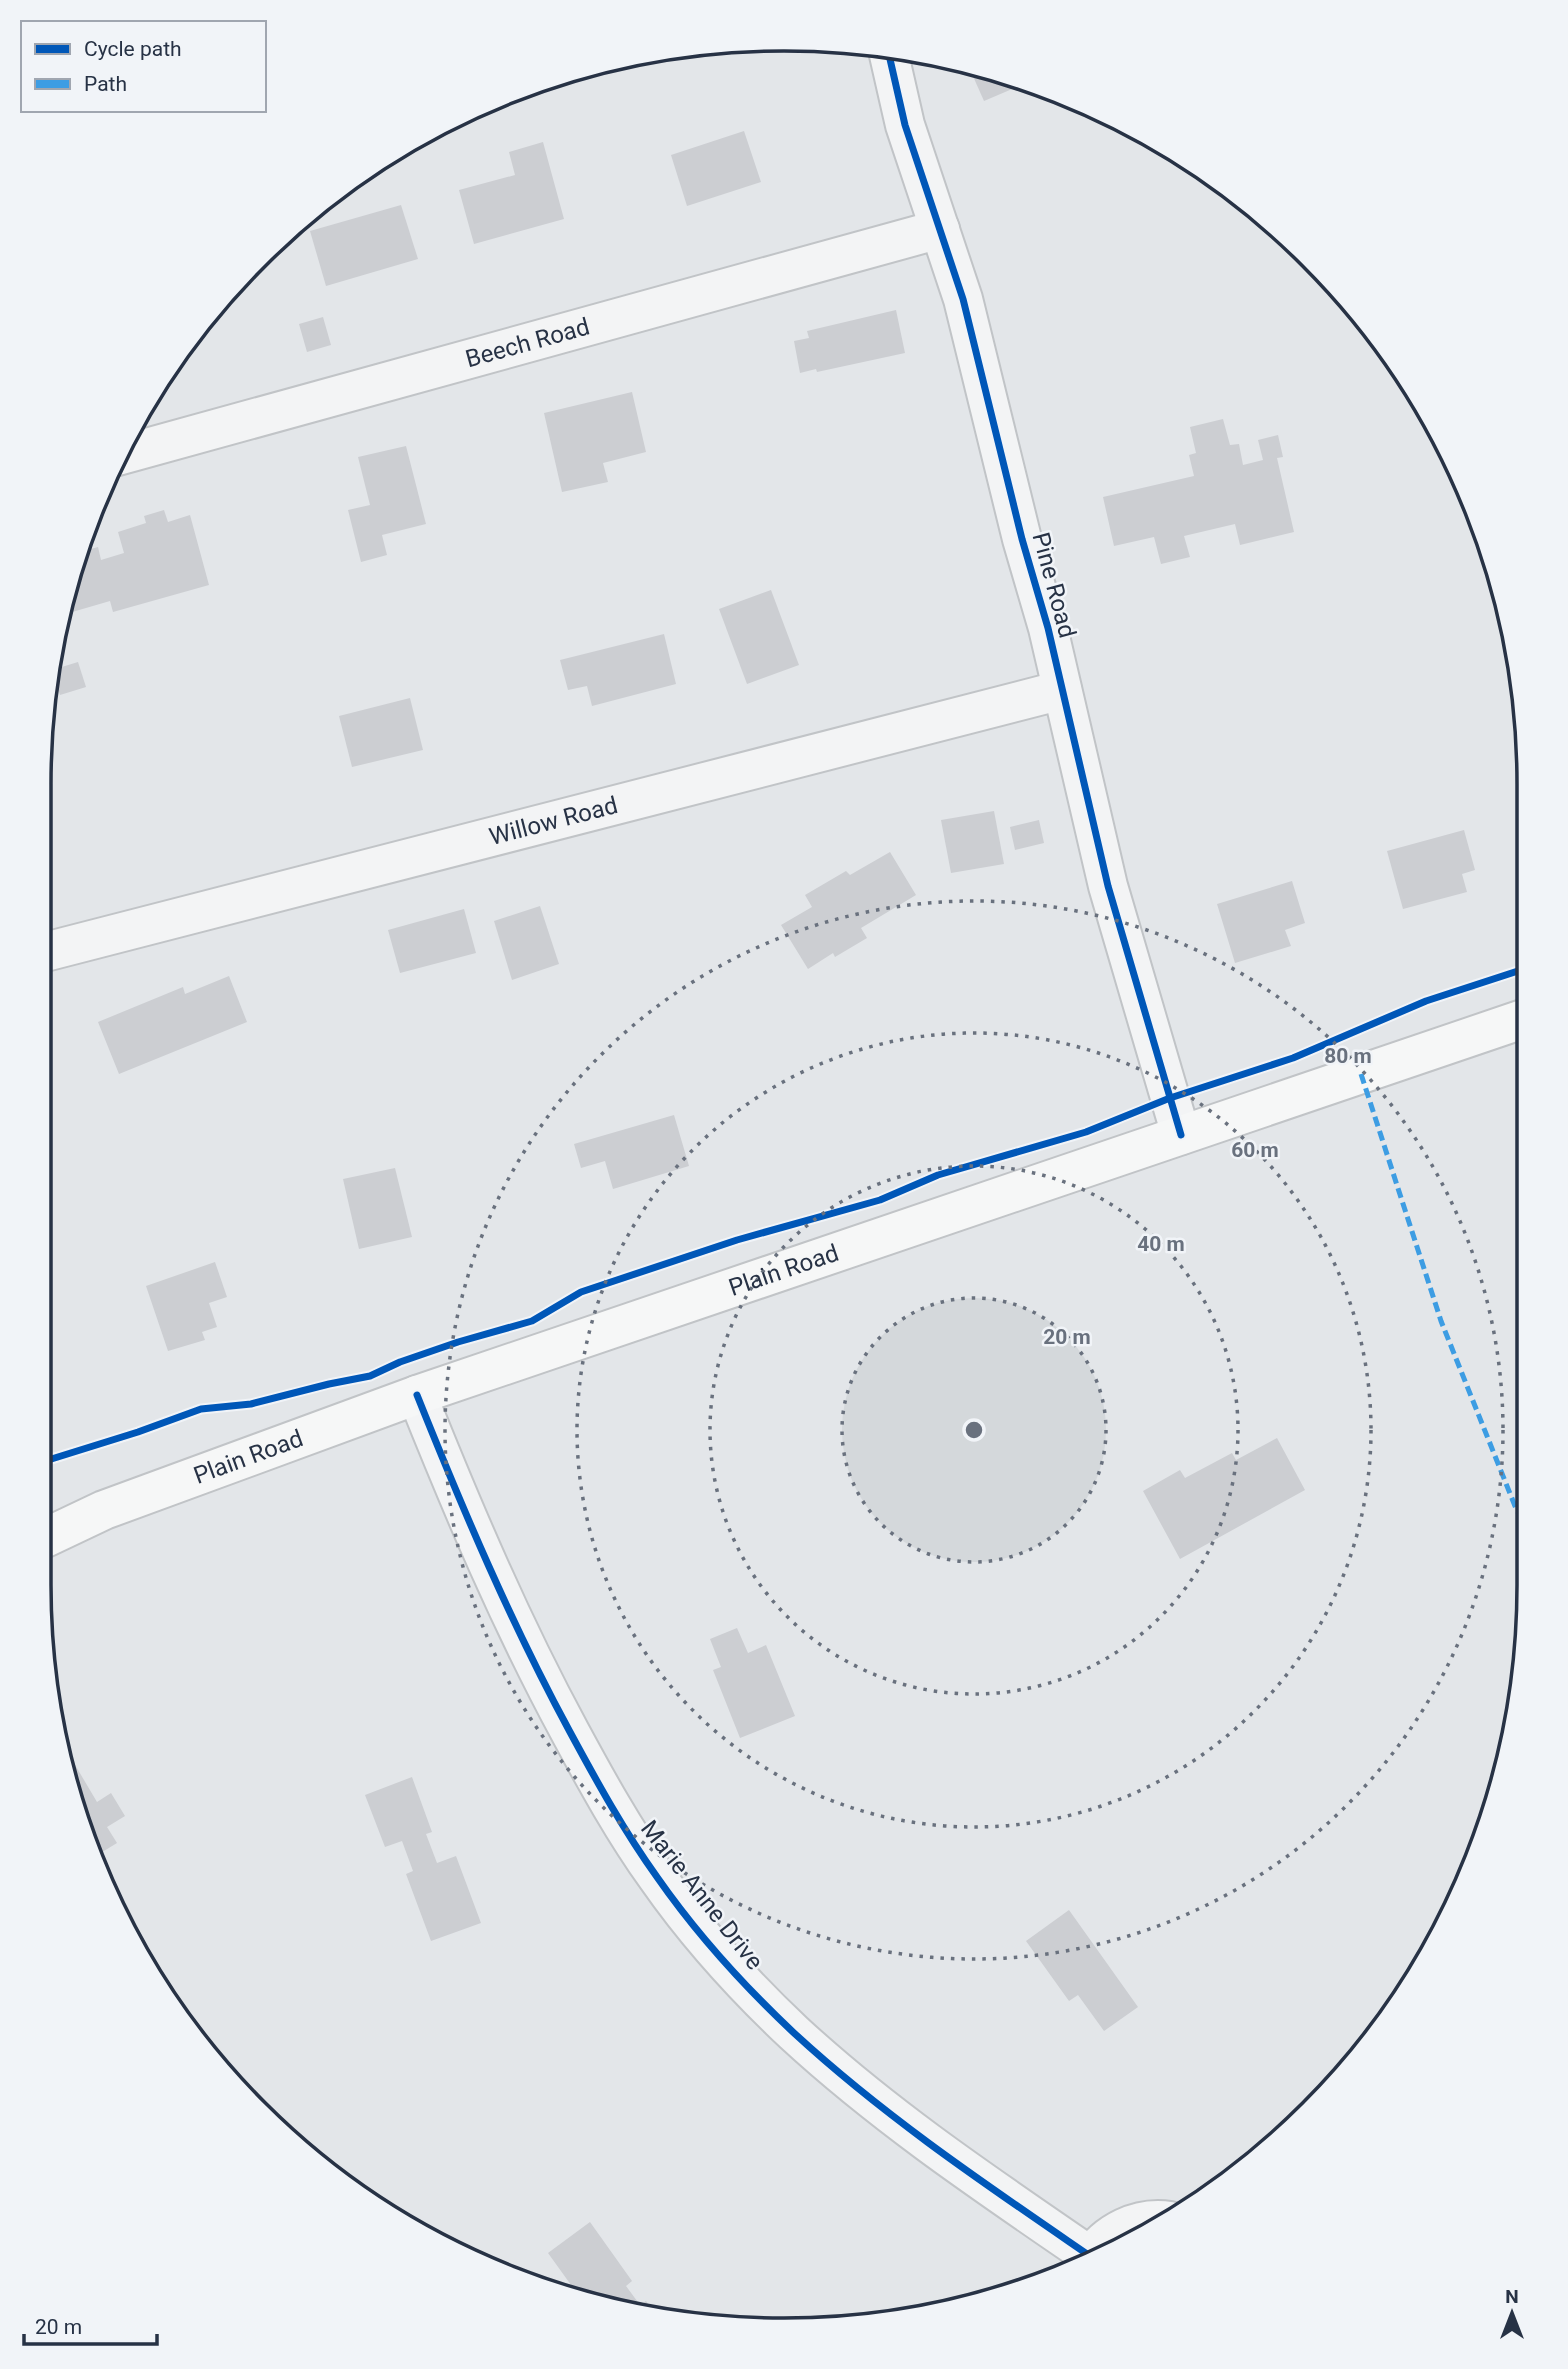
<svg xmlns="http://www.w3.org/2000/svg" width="1568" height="2369" font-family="Roboto,sans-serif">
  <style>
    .building { fill: #ccced2 }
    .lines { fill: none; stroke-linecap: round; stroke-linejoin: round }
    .minor-casing { stroke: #c1c4c7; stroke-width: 42 }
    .secondary-casing { stroke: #c1c4c7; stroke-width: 42 }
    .minor { stroke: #f3f4f5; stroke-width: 38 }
    .secondary { stroke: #f6f7f7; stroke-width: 38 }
    .quiet { stroke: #3d9de3; stroke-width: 5; stroke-dasharray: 10 5; stroke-linecap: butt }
    .cycleway-casing { stroke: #f1f4f8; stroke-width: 11 }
    .cycleway { stroke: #0057b8; stroke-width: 7 }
    .ring { fill: none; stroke: #69717e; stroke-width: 3.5; stroke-dasharray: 3.5 7 }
    .labels { text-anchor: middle; stroke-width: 5; stroke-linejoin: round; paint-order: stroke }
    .street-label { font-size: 24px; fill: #273245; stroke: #f1f4f8 }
    .rim { fill: none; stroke: #273245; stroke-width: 3.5 }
    .centre { fill: #69717e; stroke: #f1f4f8; stroke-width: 3.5 }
    .ring-label { font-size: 21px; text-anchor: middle; font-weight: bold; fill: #69717e; stroke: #f1f4f8; stroke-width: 5; stroke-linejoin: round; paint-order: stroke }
  </style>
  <rect width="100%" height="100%" fill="#e3e6e9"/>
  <g class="building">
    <path d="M968 65 1024 78 1031 81 984 101Z"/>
    <path d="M744 131 761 182 687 206 671 155Z"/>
    <path d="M543 142 564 219 474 244 459 190 515 175 509 152Z"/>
    <path d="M401 205 418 259 326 286 310 231Z"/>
    <path d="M896 310 905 353 817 372 816 369 800 373 794 341 809 338 807 331Z"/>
    <path d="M323 317 331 345 307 352 299 324Z"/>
    <path d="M632 392 646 452 603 463 608 482 562 492 544 413Z"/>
    <path d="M1223 419 1230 445 1239 444 1243 465 1263 460 1258 440 1278 435 1283 457 1277 458 1294 532 1240 545 1235 524 1184 536 1190 557 1161 564 1154 537 1114 546 1103 497 1194 476 1189 455 1196 453 1190 427Z"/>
    <path d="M406 446 426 524 382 535 387 555 361 562 348 510 370 505 358 457Z"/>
    <path d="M164 510 168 522 190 515 209 585 113 612 110 601 62 615 76 553 98 547 101 560 124 553 118 532 146 523 144 516Z"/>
    <path d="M771 590 799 665 747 684 719 609Z"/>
    <path d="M664 634 676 684 592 706 587 686 568 690 560 660Z"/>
    <path d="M78 662 86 687 60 695 52 670Z"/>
    <path d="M410 698 423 750 352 767 339 716Z"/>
    <path d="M994 811 1004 864 951 873 941 820Z"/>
    <path d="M1039 820 1044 843 1015 850 1010 827Z"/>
    <path d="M1464 830 1475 870 1462 874 1467 892 1403 909 1387 851Z"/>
    <path d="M890 852 916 895 861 928 867 938 835 957 833 953 808 969 781 925 812 907 805 895 846 871 850 875Z"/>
    <path d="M1292 881 1305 923 1285 930 1291 946 1235 963 1217 904Z"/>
    <path d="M540 906 559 964 512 980 494 921Z"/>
    <path d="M464 909 476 953 400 973 388 930Z"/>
    <path d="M229 976 247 1022 119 1074 98 1022 183 987 185 994Z"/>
    <path d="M674 1115 689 1166 613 1189 605 1161 581 1168 574 1144Z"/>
    <path d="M395 1168 412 1237 359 1249 343 1179Z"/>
    <path d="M215 1262 227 1297 209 1303 217 1327 202 1332 205 1340 168 1351 146 1286Z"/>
    <path d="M1277 1438 1305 1490 1180 1559 1143 1491 1180 1470 1185 1478 1232 1453 1236 1460Z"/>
    <path d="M737 1628 748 1653 766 1645 795 1716 740 1738 713 1670 721 1667 710 1639Z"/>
    <path d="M68 1753 97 1802 111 1793 125 1816 107 1827 117 1843 94 1857 78 1824 62 1756Z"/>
    <path d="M412 1777 432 1832 426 1834 437 1863 456 1856 481 1923 431 1941 406 1874 413 1871 402 1841 385 1847 365 1795Z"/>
    <path d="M1069 1910 1138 2007 1104 2031 1078 1995 1069 2001 1026 1941Z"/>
    <path d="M590 2222 632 2281 626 2286 640 2305 646 2301 656 2316 584 2303 548 2253Z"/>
  </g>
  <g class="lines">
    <g class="minor-casing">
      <g id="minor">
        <path d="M887 46 905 125 963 299 1022 539 1048 628 1108 886 1181 1135"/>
        <path id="s1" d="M114 457 940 229"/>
        <path id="s2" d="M45 952 1062 690"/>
        <path d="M417 1395C463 1510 511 1623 570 1732 597 1782 624 1831 657 1877 696 1933 744 1986 794 2033 885 2117 988 2186 1090 2256"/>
        <path d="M1089 2259C1106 2232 1138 2216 1170 2221"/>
      </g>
    </g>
    <g class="secondary-casing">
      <g id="secondary">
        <path id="s3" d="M45 1538 104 1510 417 1395 1526 1018"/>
      </g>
    </g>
    <use href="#minor" class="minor"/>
    <use href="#secondary" class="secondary"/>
    <path class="quiet" d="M1361 1074 1441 1321 1517 1511 1524 1520"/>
    <g class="cycleway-casing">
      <g id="cycleway">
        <path d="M887 46 905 125 963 299 1022 539 1048 628 1108 886 1181 1135"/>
        <path d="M417 1395C463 1510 511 1623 570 1732 597 1782 624 1831 657 1877 696 1933 744 1986 794 2033 885 2117 988 2186 1090 2256L1089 2259"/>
        <path d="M45 1461 138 1432 201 1409 251 1404 329 1384 370 1376 400 1362 458 1342 532 1321 581 1292 737 1240 880 1200 938 1175 1086 1132 1170 1098 1293 1058 1426 1001 1527 968"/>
      </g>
    </g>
    <use href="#cycleway" class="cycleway"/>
  </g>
  <circle cx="974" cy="1430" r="132" fill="#69717e" fill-opacity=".12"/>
  <g class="ring">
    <circle cx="974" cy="1430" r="132"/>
    <circle cx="974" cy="1430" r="264"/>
    <circle cx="974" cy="1430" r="397"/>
    <circle cx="974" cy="1430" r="529"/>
  </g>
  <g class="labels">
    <g class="street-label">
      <text dy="8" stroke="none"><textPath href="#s1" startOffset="429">Beech Road</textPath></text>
      <text transform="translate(1054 585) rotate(75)" y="8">Pine Road</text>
      <text dy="8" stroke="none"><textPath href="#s2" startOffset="525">Willow Road</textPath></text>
      <text dy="8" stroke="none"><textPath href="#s3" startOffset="786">Plain Road</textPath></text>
      <text dy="8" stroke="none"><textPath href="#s3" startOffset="219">Plain Road</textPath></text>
      <text transform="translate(702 1895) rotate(52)" y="8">Marie Anne Drive</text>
    </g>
  </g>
  <path d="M0 0H1568V2369H0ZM784 51H784A733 733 0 0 1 1517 784V1585A733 733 0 0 1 784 2318H784A733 733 0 0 1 51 1585V784A733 733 0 0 1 784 51Z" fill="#f1f4f8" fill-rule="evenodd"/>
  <path class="rim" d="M784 51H784A733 733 0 0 1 1517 784V1585A733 733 0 0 1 784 2318H784A733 733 0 0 1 51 1585V784A733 733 0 0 1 784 51Z"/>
  <circle cx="974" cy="1430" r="10" class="centre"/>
  <g class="ring-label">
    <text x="1348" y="1063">80 m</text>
    <text x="1255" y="1157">60 m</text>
    <text x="1161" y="1251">40 m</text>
    <text x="1067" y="1344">20 m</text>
  </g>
  <rect x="21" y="21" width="245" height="91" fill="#f1f4f8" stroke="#a0a6b0" stroke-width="2"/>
  <rect x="35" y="44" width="35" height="10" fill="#0057b8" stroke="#a0a6b0" stroke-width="2"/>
  <text x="84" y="56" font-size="21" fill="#273245">Cycle path</text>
  <rect x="35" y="79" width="35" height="10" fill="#3d9de3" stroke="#a0a6b0" stroke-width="2"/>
  <text x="84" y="91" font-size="21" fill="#273245">Path</text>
  <g transform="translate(1512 2313)" stroke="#f1f4f8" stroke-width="5" paint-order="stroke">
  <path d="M0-5L12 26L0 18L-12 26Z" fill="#273245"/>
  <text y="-10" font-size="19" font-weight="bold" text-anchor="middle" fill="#273245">N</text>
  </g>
  <path d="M24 2334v10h133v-10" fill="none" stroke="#273245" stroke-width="3.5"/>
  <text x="35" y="2334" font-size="21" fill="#273245" stroke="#f1f4f8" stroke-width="5" paint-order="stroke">20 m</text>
</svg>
